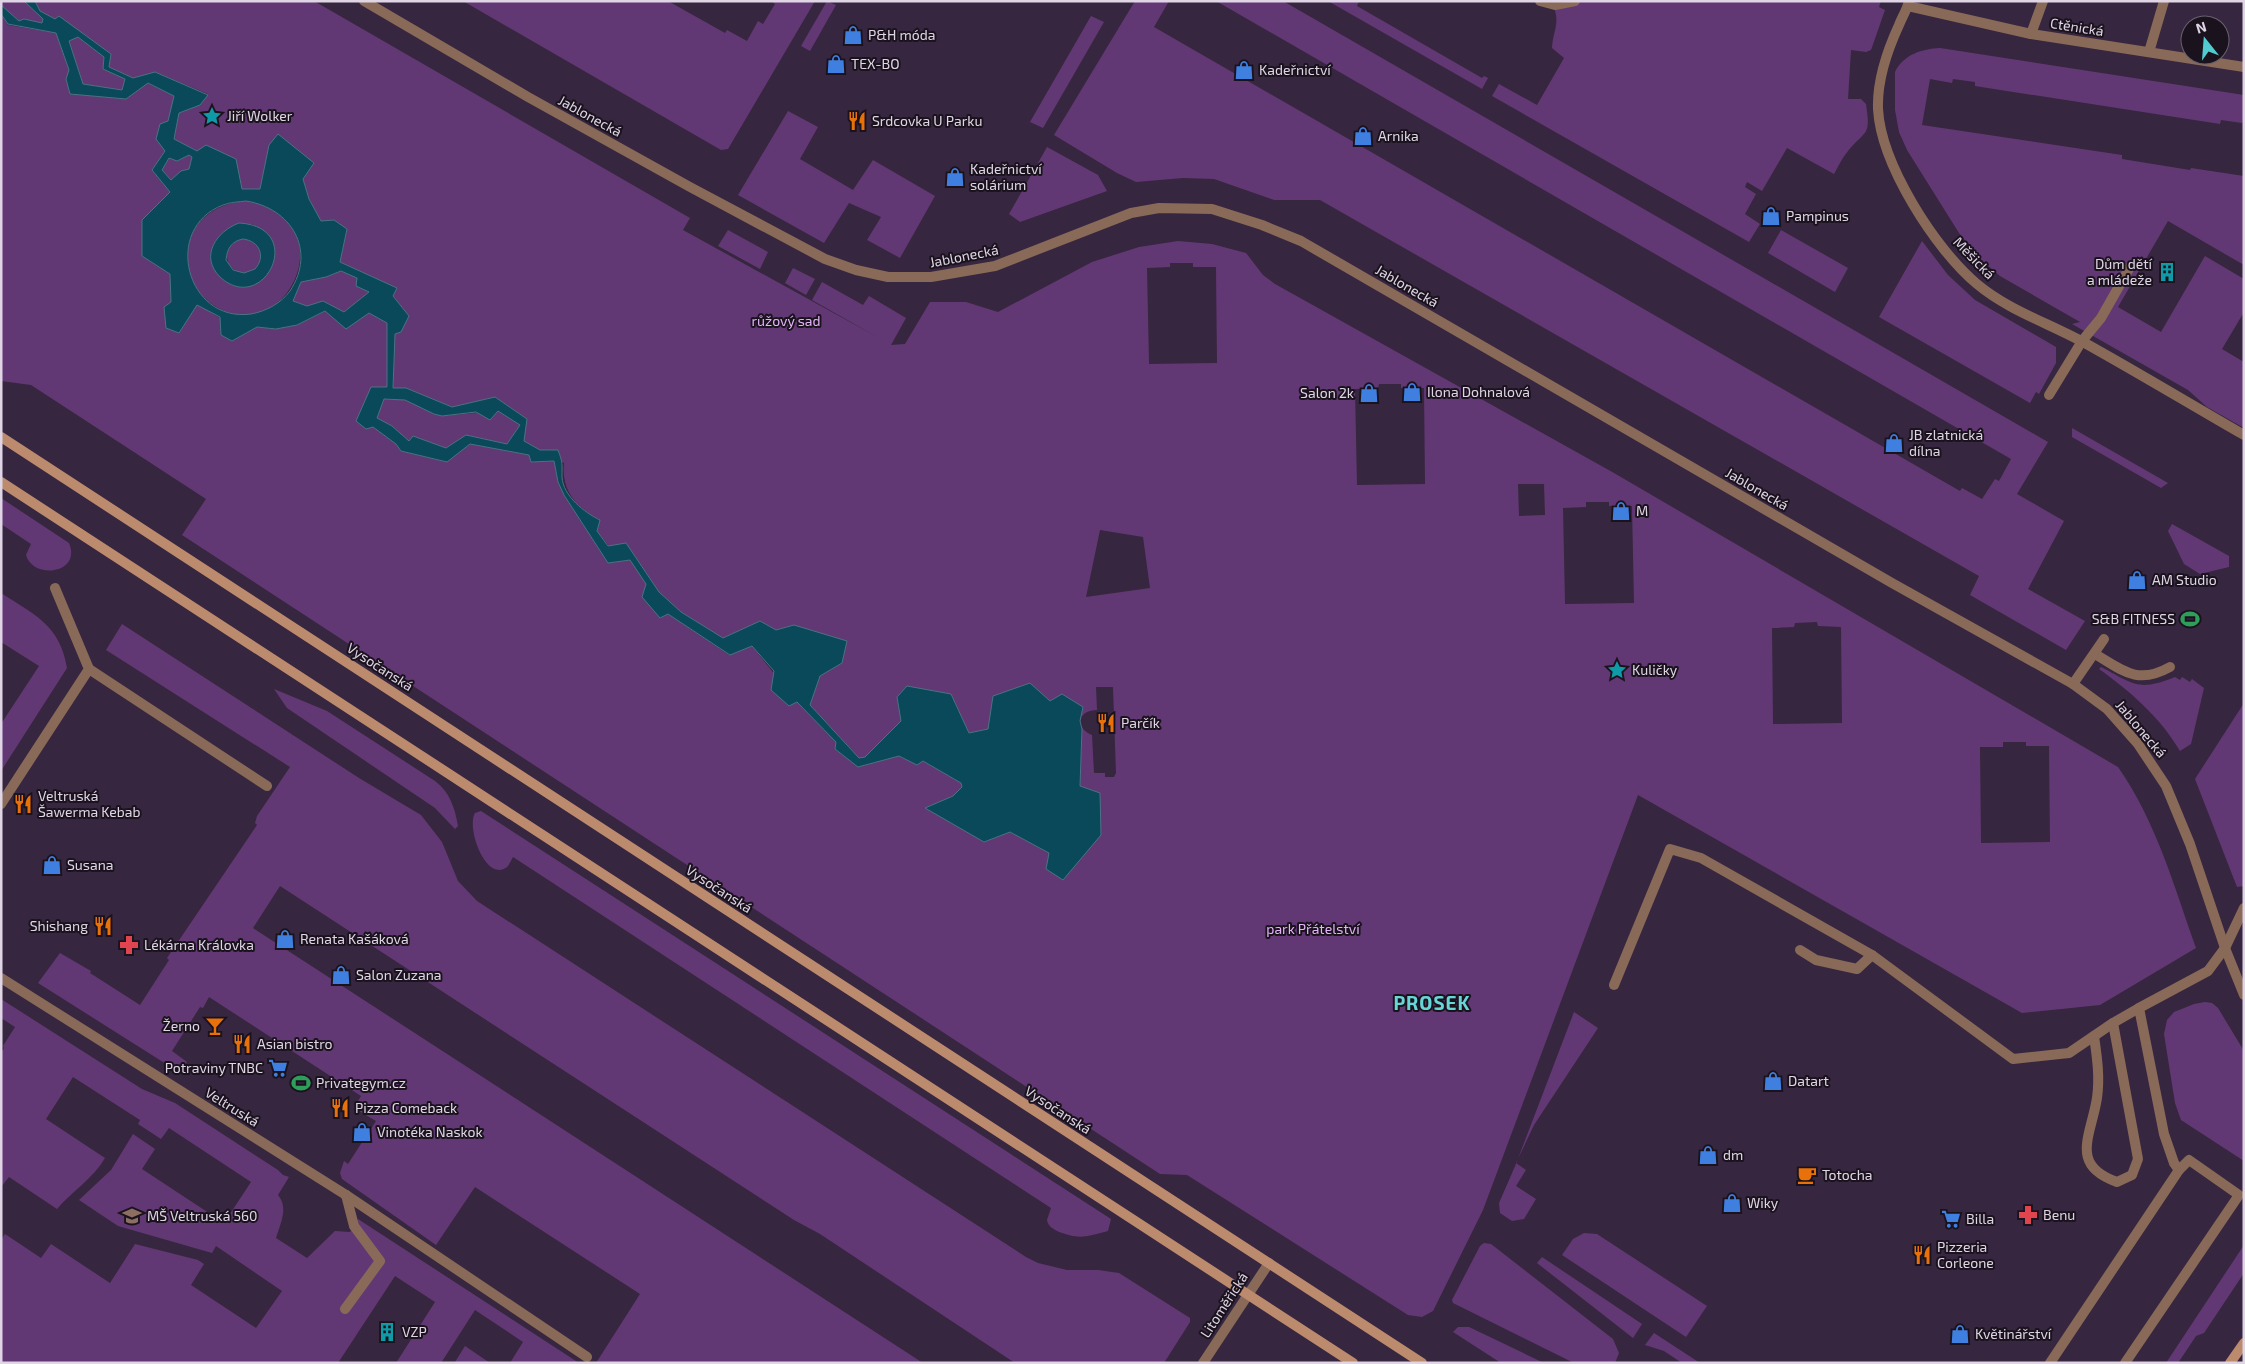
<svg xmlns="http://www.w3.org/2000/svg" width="2245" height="1364" font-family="'Exo 2',sans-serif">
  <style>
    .green { fill: #623874; fill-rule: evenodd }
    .water { fill: #094959; stroke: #4a7383; fill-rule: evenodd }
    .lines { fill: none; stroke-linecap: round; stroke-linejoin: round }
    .service { stroke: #896a58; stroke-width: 10 }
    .minor { stroke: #896a58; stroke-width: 10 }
    .tertiary { stroke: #896a58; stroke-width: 10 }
    .secondary { stroke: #bc8b6e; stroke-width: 10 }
    .labels { text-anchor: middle; stroke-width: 4; stroke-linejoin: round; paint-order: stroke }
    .street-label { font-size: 14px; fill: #e0d5e5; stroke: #1a131e }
    .poi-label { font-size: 14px; fill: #e0d5e5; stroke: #1a131e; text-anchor: start }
    .park-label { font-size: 14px; fill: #e5b4fb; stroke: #1a131e }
    .district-label { font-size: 19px; font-weight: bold; letter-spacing: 1px; fill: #68d5d7; stroke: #1a131e }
  </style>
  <rect width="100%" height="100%" fill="#37263f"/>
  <g class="green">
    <path d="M1 1H24L43 19 42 23 24 19 19 21 1 5Z"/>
    <path d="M35 1H314L690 218 683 230 879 338 812 300 822 282 863 305 869 296 906 318 891 345 905 344 930 302H966L998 312 1092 262 1139 247 1178 241 1212 244 1246 253 1263 275 1275 284 1614 473 2118 767C2156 821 2174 886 2196 948L2100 1005 2022 1013 1638 795 1483 1210 1433 1311 1422 1317 1408 1315 1187 1175 1160 1174 182 535 206 499 31 385 1 381V14L8 25 56 33 69 70 66 79 70 94 126 99 147 83 174 96 165 151 152 170 170 192 142 256 170 274 171 302 179 333 197 304 220 318 221 335 232 341 257 327 276 329 297 325 326 311 346 328 369 313 387 323V388L357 421 366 429 373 427 396 444 401 451 446 462 470 444 529 455 532 462 554 461 558 482 564 495 608 563 630 560 668 614 729 655 752 646 797 702 836 742 835 749 858 767 899 756 917 765 923 761 961 783 962 787 953 796 926 808 984 842 1010 832 1049 853 1080 786 1082 729 1080 720 1082 716 1050 701 988 729 969 733 951 694 897 697 901 721 865 757 859 758 810 705 820 676 842 663 794 625 776 630 760 621 723 638 681 612 659 592 626 543 609 546 597 531 600 520C576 508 561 490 564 463L523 441 527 419 495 397 452 407 406 388H392L395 334 409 316 393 296 397 288 340 262 347 229 321 221 309 199 303 179 313 163 269 145 260 189H242L197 151 174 139 179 113 200 105 208 94 155 72 133 78 109 67 111 54 40 11ZM1170 263H1193V267H1216L1217 363 1149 364 1147 268 1170 267ZM1379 384H1401V388H1424L1425 484 1357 485 1355 389 1378 388ZM1518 484H1544L1545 515 1519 516ZM1586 502H1609V506H1632L1634 603 1565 604 1563 508 1586 507ZM1100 530 1143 537 1150 588 1086 597ZM1817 622 1818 626 1841 627 1842 723 1773 724 1772 628 1794 627 1795 623ZM1096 687H1113L1116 773 1114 777H1105V773H1094L1092 735C1074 728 1078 710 1097 710ZM2003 742H2026V746H2049L2050 842 1981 843 1980 747H2003Z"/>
    <path d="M463 1H668L725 33 727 30 747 41 758 21 763 24 775 4 771 1H815L728 149 721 150Z"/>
    <path d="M827 1 836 5 810 51 801 46Z"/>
    <path d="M1135 1H1169L1154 27 1960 491 1962 488 1982 499 1995 479 1999 481 2011 459 1216 1H1283L2048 442 2017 494 2064 521 2028 589 2085 621 2066 650 1970 595 1979 576 1320 200H1274L1214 179 1183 178 1136 182 1117 173 1054 135Z"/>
    <path d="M1328 1H1359L1357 6 1482 78 1484 76 1488 78 1482 89Z"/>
    <path d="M1551 1H1881L1879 7 1885 10 1871 50 1866 52 1851 50 1848 99H1861L1866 104C1871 137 1866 129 1848 151 1842 158 1838 167 1834 174L1787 148 1762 191 1747 182 1745 187 1756 194 1745 214 1760 224 1749 242 1492 96 1499 84 1537 105 1564 58 1552 48C1553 29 1562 22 1551 1Z"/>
    <path d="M1091 16 1104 22 1043 128 1030 122Z"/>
    <path d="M78 37 104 57 103 69 125 79 122 90 83 84 69 40Z"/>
    <path d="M1940 48 2244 95V128L2243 121 2242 123 2221 120 2220 124 1975 86V82L1953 79 1952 83 1930 79 1922 125 2122 155V159L2190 170 2191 168 2244 176V265L2168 221 2118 307 2161 332 2205 256 2244 279V312L2222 349 2244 362V428L2207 407 2188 390 2072 324 2080 322 2000 276 1977 256 1959 233 1907 150 1899 132 1895 110V72C1904 54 1922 49 1940 48Z"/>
    <path d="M788 111 818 127 800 159 853 190 873 160 935 196 900 258 867 240 881 217 849 203 824 243 738 195Z"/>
    <path d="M1047 147 1098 175 1107 191 1020 222 1009 214Z"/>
    <path d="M189 155 193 157 189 169 181 171 171 180 162 170 169 158 177 161Z"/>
    <path d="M246 201C351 217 284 359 209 302 193 290 186 270 188 251 190 220 217 203 246 201ZM252 224 272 240 254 285 212 263Z"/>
    <path d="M728 230 768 252 760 269 718 246Z"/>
    <path d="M1781 230 1848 268 1835 292 1768 253Z"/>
    <circle cx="244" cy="256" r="17"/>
    <path d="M1922 241 1948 275 1975 300 2056 347V363L2039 394 2036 392 2030 403 1879 317Z"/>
    <path d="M793 268 815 279 806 295 785 283Z"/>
    <path d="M341 271 357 278 369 292 344 312 323 301 307 306 293 301 300 282 326 277Z"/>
    <path d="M384 399 405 400 442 416 498 411 520 425 507 444 466 435 446 448 413 436 409 442 392 426 376 418Z"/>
    <path d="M2072 428 2168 483 2161 488 2072 437Z"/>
    <path d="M1 498 69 543C82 574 33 580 26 555L31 544 1 524Z"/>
    <path d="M2172 524 2229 556V567L2200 574 2184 564 2168 531Z"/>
    <path d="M1 593C35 615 60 625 67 668L1 771V724L39 666 1 642Z"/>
    <path d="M122 624 359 778 421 815 442 842 458 881 477 901 1026 1257 1038 1263 1067 1270H1098L1119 1273 1190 1318V1322L1164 1363H1015L820 1234 794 1220 280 886 253 928 923 1363H596L640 1294 475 1187 436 1245 342 1179 340 1173 344 1161 348 1164 366 1136 369 1138 372 1135 369 1132 376 1121 354 1108 361 1096 209 997 203 1008 200 1007 172 1051 187 1062 181 1068 174 1069 38 983 60 953 91 971 90 973 140 1005 169 960 167 958 257 825 255 823 257 816 290 767 106 650Z"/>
    <path d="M2101 667C2134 684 2138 692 2175 677L2180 680 2182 677 2190 682 2192 679 2204 688 2191 744 2180 751C2160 717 2131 692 2099 669Z"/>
    <path d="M274 689 327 711 435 781C450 792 455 809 458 826L455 829 435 808 287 708Z"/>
    <path d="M2244 703V886L2237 887 2195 779Z"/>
    <path d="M481 811 1111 1219 1108 1231C1085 1237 1079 1240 1057 1231 1052 1228 1048 1226 1047 1220L1051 1208 513 857C512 859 509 865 507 867 486 883 466 828 475 813Z"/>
    <path d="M1 999 142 1089 175 1103 278 1170 283 1175 289 1177 278 1195C289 1208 280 1224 276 1238L307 1258 335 1231 350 1232 358 1219 579 1363H510L523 1342 475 1310 441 1363H396L435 1302 395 1276 338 1363H1V1240L5 1234 41 1258 51 1244 110 1283 135 1244 198 1260 204 1264 191 1285 256 1328 282 1291 216 1246 212 1253 118 1226 79 1200 111 1170 133 1134 155 1149 142 1169 224 1223 251 1182 169 1128 161 1139 138 1124 140 1120 73 1077 46 1119 105 1158C93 1179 72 1191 57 1209L9 1177 1 1187V1053L4 1048 3 1046 15 1027 1 1018Z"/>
    <path d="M2205 1002 2212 1003 2218 1008 2244 1051V1161L2181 1120 2175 1103 2164 1034 2167 1020 2174 1012 2194 1004Z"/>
    <path d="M1574 1012 1598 1028 1534 1125 1516 1163 1526 1170 1516 1186 1536 1199 1524 1219 1512 1221 1500 1213 1499 1203 1516 1164Z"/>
    <path d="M1584 1233 1597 1234 1707 1306 1686 1337 1562 1255 1573 1239Z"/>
    <path d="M1484 1243 1491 1244 1613 1339 1619 1353 1615 1363H1574L1453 1303 1452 1300 1480 1246Z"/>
    <path d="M2244 1245V1273L2204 1333 2196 1336 2178 1363H2166Z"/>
    <path d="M1542 1257 1642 1324 1633 1338 1537 1263Z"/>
    <path d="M1458 1327H1469L1544 1363H1501L1453 1332Z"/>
    <path d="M1654 1333 1700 1363H1682L1664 1351 1645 1345Z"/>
    <path d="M465 1346 490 1363 455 1362Z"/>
  </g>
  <g class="water">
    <path d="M24 1H35L40 11 55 19 59 16 111 54 109 67 133 78 155 72 208 95 200 105 179 113 174 139 197 151 206 145 236 159 242 189H260L269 145 278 134 314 163 303 179 309 199 321 221 334 220 347 229 340 262 397 288 393 296 409 316 401 332 395 334 393 388H406L452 407 495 397 527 419 524 441 540 450H558C563 463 562 464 562 477 563 496 585 513 600 520L597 531 608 546 626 543 659 592 681 612 723 638 760 621 776 630 794 625 847 641 842 663 820 676 810 705 859 758 865 757 901 721 897 697 907 686 951 694 969 733 988 729 993 696 1030 683 1050 701 1062 694 1083 707 1080 721 1082 729 1080 786 1100 793 1101 835 1063 880 1046 869 1049 853 1010 832 984 842 925 808 953 796 962 787 961 783 923 761 917 765 899 756 858 767 835 749 836 742 797 702 789 706 771 690 774 671 752 646 730 655 668 614 660 618 642 597 646 584 630 560 608 563 564 495 558 482 554 461 531 462 529 455 470 444 447 462 401 451 396 444 373 427 366 429 356 421 371 387H387V323L369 313 346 329 325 311 297 325 276 329 257 327 232 341 221 335 220 317 197 305 179 333 166 328 164 307 171 302 170 274 142 256V220L170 192 152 170 165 151 156 139 160 124 168 121 174 96 148 83 126 99 70 94 66 79 69 70 56 33 8 24 1 14V5L19 21 24 19 42 23 43 19ZM78 37 104 57 103 69 125 79 122 90 83 84 69 41ZM189 155 192 157 189 169 181 171 171 180 162 170 169 158 177 161ZM246 201C291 208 317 250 290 291 281 303 267 311 251 314 186 323 162 228 223 205 231 202 238 202 246 201ZM341 271 357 278 356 286 369 292 344 312 323 301 307 306 293 301 301 282 326 277ZM384 399 405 400 434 414 442 416 476 412 490 420 498 411 520 425 507 444 466 435 446 448 413 436 409 441 392 426 377 418Z"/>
    <path d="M239 223C308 227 264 317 220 277 199 256 217 231 239 223ZM243 239C260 241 266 257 255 269L244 273 233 270 226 260C227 248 232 241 243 239Z"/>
  </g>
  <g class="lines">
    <g class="service">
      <path d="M1540 1 1555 5 1575 1"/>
      <path d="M2049 395 2082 341 2101 318 2130 267"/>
      <path d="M2095 654C2123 671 2138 685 2170 667"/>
      <path d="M89 669 267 786"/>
      <path d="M2073 684 2104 639"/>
      <path d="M1 804 89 669 55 588"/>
      <path d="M1800 950 1816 960 1857 969 1872 955"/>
      <path d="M1614 985 1670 849 1701 858 1872 955 2013 1059 2069 1053 2113 1023 2139 1008"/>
      <path d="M2094 1036C2097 1057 2100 1077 2097 1098 2091 1136 2069 1165 2117 1182L2132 1175 2138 1159 2113 1023"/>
      <path d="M2179 1170 2174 1163 2164 1134 2139 1008 2208 971 2225 948 2244 908"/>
      <path d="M346 1195 587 1357"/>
      <path d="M345 1309 380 1261 354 1226 346 1195"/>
      <path d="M2050 1363 2179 1170 2189 1160 2239 1195 2125 1363"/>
    </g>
    <g class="minor">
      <path d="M364 1 528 97 690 187 825 259 856 270 888 277H931L995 266 1131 213 1159 208 1212 209 1262 225 1301 241 1892 583 2073 684 2107 709 2138 744 2166 786 2190 844 2225 948 2244 995"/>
      <path d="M1909 1C1907 10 1902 17 1899 25 1887 51 1877 81 1878 109 1881 164 1935 249 1977 284 2008 310 2048 323 2083 342 2137 372 2190 404 2244 435"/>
      <path d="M1908 6 2031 34 2244 67"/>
      <path d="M2031 34 2043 1"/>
      <path d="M2149 52 2164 1"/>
      <path d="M1 978 346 1195"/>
    </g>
    <path class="tertiary" d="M1203 1363 1269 1263"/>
    <g class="secondary">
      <path d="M1 437 1422 1363"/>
      <path d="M1 482 1353 1363"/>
      <path d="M2230 1363 2244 1343"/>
    </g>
  </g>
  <defs>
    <g id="shop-bare" transform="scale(1.5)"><path d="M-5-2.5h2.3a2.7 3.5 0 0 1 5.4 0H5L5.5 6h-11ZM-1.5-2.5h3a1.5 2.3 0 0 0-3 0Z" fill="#3f7fe0" stroke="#1a131e" stroke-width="2.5" paint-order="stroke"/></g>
    <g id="sight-bare" transform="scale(1.5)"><path d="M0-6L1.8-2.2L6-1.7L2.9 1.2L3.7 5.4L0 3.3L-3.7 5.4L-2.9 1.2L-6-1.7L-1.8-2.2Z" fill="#0f9aa8" stroke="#1a131e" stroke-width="2.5" paint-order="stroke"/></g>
    <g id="restaurant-bare" transform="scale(1.5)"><path d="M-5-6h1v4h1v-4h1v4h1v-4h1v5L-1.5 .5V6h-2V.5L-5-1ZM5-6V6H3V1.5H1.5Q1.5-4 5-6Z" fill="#e8710a" stroke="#1a131e" stroke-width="2.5" paint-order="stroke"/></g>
    <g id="building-bare" transform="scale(1.5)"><path d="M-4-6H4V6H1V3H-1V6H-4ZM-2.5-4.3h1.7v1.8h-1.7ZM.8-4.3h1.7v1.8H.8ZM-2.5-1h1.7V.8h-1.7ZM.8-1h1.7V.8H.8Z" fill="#0f9aa8" stroke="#1a131e" stroke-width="2.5" paint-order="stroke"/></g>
    <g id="stadium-bare" transform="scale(1.5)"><path d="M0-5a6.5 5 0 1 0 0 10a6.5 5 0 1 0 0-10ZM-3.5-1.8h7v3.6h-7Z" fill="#2e9e5b" stroke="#1a131e" stroke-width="2.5" paint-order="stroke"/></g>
    <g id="pharmacy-bare" transform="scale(1.5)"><path d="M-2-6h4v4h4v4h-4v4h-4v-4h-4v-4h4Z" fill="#e0444e" stroke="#1a131e" stroke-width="2.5" paint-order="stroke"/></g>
    <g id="bar-bare" transform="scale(1.5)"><path d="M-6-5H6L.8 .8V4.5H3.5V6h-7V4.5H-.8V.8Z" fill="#e8710a" stroke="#1a131e" stroke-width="2.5" paint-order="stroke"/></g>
    <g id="supermarket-bare" transform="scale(1.5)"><path d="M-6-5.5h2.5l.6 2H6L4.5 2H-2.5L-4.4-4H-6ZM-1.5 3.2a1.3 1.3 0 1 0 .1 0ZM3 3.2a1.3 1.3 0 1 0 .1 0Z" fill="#3f7fe0" stroke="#1a131e" stroke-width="2.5" paint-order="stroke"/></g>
    <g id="cafe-bare" transform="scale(1.5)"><path d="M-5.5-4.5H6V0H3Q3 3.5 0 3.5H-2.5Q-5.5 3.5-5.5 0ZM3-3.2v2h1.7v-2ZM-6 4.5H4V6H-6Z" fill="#e8710a" stroke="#1a131e" stroke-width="2.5" paint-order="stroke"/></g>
    <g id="school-bare" transform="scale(1.5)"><path d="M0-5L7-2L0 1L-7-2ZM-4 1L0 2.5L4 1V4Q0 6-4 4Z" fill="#8d6e63" stroke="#1a131e" stroke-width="2.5" paint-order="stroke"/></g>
  </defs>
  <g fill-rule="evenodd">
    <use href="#shop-bare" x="853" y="35"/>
    <use href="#shop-bare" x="836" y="64"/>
    <use href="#shop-bare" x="1244" y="70"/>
    <use href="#sight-bare" x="212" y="116"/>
    <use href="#restaurant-bare" x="857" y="121"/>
    <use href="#shop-bare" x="1363" y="136"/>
    <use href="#shop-bare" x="955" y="177"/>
    <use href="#shop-bare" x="1771" y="216"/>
    <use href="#building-bare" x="2167" y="272"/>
    <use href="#shop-bare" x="1412" y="392"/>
    <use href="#shop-bare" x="1369" y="393"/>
    <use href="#shop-bare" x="1894" y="443"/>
    <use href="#shop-bare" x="1621" y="511"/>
    <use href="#shop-bare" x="2137" y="580"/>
    <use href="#stadium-bare" x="2190" y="619"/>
    <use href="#sight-bare" x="1617" y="670"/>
    <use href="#restaurant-bare" x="1106" y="723"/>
    <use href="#restaurant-bare" x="23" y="804"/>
    <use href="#shop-bare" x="52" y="865"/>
    <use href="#restaurant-bare" x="103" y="926"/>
    <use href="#shop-bare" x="285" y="939"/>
    <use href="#pharmacy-bare" x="129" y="945"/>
    <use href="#shop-bare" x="341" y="975"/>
    <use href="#bar-bare" x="215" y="1026"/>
    <use href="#restaurant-bare" x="242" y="1044"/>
    <use href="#supermarket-bare" x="278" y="1068"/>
    <use href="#shop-bare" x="1773" y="1081"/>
    <use href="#stadium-bare" x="301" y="1083"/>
    <use href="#restaurant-bare" x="340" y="1108"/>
    <use href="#shop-bare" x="362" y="1132"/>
    <use href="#shop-bare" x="1708" y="1155"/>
    <use href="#cafe-bare" x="1807" y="1175"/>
    <use href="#shop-bare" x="1732" y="1203"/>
    <use href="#pharmacy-bare" x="2028" y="1215"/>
    <use href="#school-bare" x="132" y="1216"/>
    <use href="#supermarket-bare" x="1951" y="1219"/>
    <use href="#restaurant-bare" x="1922" y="1255"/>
    <use href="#building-bare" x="387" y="1332"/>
    <use href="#shop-bare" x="1960" y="1334"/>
  </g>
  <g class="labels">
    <g class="street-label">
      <text transform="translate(2077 27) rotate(9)" y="5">Ctěnická</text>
      <text transform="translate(590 116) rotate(29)" y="5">Jablonecká</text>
      <text transform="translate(964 256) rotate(-11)" y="5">Jablonecká</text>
      <text transform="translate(1974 258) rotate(46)" y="5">Měšická</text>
      <text transform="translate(1407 286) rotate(30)" y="5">Jablonecká</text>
      <text transform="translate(1757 489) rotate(30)" y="5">Jablonecká</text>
      <text transform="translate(380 667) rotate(33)" y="5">Vysočanská</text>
      <text transform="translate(2141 729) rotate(50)" y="5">Jablonecká</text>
      <text transform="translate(719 889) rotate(33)" y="5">Vysočanská</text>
      <text transform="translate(232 1107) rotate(32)" y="5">Veltruská</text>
      <text transform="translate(1058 1110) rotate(33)" y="5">Vysočanská</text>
      <text transform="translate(1224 1305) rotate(-57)" y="5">Litoměřická</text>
    </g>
    <g class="poi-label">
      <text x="868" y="40">P&amp;H móda</text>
      <text x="851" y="69">TEX-BO</text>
      <text x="1259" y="75">Kadeřnictví</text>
      <text x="227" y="121">Jiří Wolker</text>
      <text x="872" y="126">Srdcovka U Parku</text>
      <text x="1378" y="141">Arnika</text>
      <text x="970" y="174">Kadeřnictví<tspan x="970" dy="16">solárium</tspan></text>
      <text x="1786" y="221">Pampinus</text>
      <text x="2152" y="269" text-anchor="end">Dům dětí<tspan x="2152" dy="16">a mládeže</tspan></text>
      <text x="1427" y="397">Ilona Dohnalová</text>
      <text x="1354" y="398" text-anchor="end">Salon 2k</text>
      <text x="1909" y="440">JB zlatnická<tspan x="1909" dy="16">dílna</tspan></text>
      <text x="1636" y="516">M</text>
      <text x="2152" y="585">AM Studio</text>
      <text x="2175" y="624" text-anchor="end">S&amp;B FITNESS</text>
      <text x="1632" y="675">Kuličky</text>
      <text x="1121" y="728">Parčík</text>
      <text x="38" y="801">Veltruská<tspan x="38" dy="16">Šawerma Kebab</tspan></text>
      <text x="67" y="870">Susana</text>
      <text x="88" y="931" text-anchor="end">Shishang</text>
      <text x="300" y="944">Renata Kašáková</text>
      <text x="144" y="950">Lékárna Královka</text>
      <text x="356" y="980">Salon Zuzana</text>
      <text x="200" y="1031" text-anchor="end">Žerno</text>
      <text x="257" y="1049">Asian bistro</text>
      <text x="263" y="1073" text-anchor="end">Potraviny TNBC</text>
      <text x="1788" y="1086">Datart</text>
      <text x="316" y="1088">Privategym.cz</text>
      <text x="355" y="1113">Pizza Comeback</text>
      <text x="377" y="1137">Vinotéka Naskok</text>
      <text x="1723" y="1160">dm</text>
      <text x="1822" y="1180">Totocha</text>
      <text x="1747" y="1208">Wiky</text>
      <text x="2043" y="1220">Benu</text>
      <text x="147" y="1221">MŠ Veltruská 560</text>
      <text x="1966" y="1224">Billa</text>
      <text x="1937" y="1252">Pizzeria<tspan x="1937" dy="16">Corleone</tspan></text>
      <text x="402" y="1337">VZP</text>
      <text x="1975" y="1339">Květinářství</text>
    </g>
    <g class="park-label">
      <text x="786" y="326">růžový sad</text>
      <text x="1313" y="934">park Přátelství</text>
    </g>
    <g class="district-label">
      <text x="1432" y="1010">PROSEK</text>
    </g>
  </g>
  <rect width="2245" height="1364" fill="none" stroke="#e0d5e5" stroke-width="5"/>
  <g transform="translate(2205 40) rotate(343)"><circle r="24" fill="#1a131e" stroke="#69616e"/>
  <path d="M0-4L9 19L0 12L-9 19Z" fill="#52cdcf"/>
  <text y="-8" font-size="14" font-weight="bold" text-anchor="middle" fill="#e0d5e5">N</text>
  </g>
</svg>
